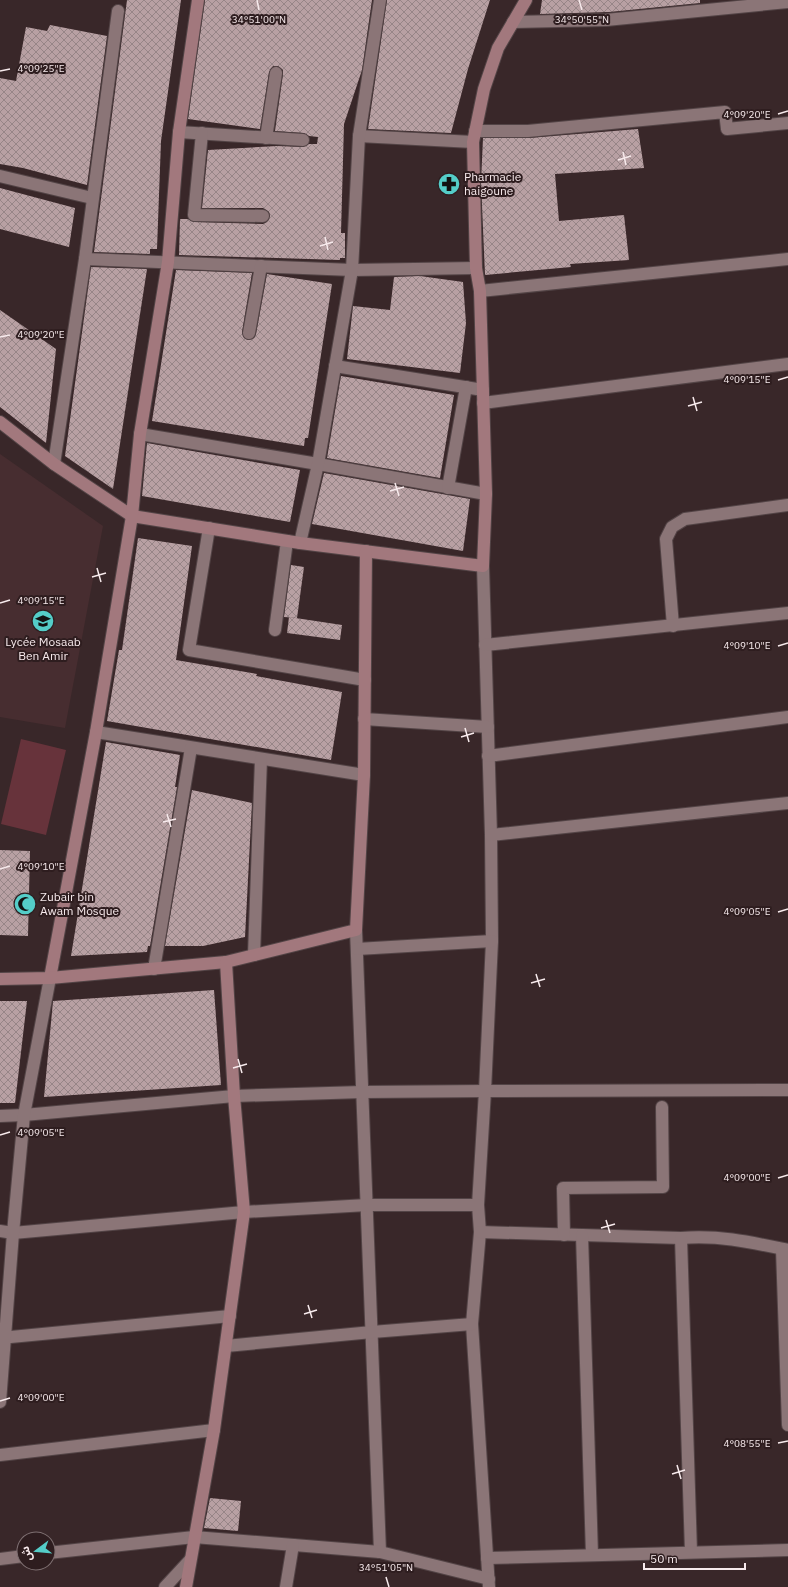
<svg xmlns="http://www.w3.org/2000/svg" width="788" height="1587" font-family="'IBM Plex Sans','Noto Sans Arabic',sans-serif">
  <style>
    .built { fill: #472d30 }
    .pitch { fill: #67333b }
    .building { fill: url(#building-cross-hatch) }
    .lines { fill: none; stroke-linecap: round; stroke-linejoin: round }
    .street-casing { stroke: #534446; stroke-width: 14 }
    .secondary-casing { stroke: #534446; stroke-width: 14 }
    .street { stroke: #8b7577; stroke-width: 12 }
    .secondary { stroke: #a2787d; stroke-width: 12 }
    .ticks { fill: none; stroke: #f7eaec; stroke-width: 1.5 }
    .labels { text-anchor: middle; stroke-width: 4; stroke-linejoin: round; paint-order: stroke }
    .poi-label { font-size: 12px; fill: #f7eaec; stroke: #2e1d1f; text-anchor: start }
    .ticks-label { font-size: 10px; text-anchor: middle; fill: #f7eaec; stroke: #2e1d1f; stroke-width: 4; stroke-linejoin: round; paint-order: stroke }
  </style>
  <defs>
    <pattern id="building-cross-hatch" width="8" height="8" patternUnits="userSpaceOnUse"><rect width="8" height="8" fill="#b8a0a3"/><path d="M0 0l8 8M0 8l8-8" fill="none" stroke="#978587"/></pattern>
  </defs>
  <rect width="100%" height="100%" fill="#392729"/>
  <path class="built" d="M0 454 103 526 65 728 0 717Z"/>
  <path class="pitch" d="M21 739 66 750 46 835 1 824Z"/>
  <g class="building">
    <path d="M127 0H181L161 141 157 249H150V254L94 252Z"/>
    <path d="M205 0H372L362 70 344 124 341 233H345V258H340V260L179 255 180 219H188L194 222 263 224 267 222 270 216 269 212 263 208H202L208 150 277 146 303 147 309 144H317L318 137 309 136 304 133 275 131 283 74V70L278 66H273L269 72 260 129 188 119Z"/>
    <path d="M387 0H490L468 69 451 133 368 129Z"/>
    <path d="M542 0H700V3L609 12 540 14Z"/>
    <path d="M50 25 107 36 87 185 23 168 0 164V78L16 81 26 27 47 31Z"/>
    <path d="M638 129 644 168 555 174 559 221 624 215 629 260 570 264 571 267 485 275 481 182 483 138H529Z"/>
    <path d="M0 188 75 208 69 247 0 229Z"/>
    <path d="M91 267 147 269 113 489 65 456Z"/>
    <path d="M176 270 252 273 242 332 244 338 248 340 254 338 256 334 267 274 332 284 308 438H305L304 446 152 421Z"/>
    <path d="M420 276 463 282 466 323 460 373 347 359 353 306 390 310 394 277Z"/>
    <path d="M0 310 56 349 46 443 0 407Z"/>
    <path d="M341 376 454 395 440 478 327 458Z"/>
    <path d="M147 443 300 470 290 522 142 496Z"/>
    <path d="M324 473 470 499 463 551 312 524Z"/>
    <path d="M138 538 192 546 176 660 257 674 256 676 342 692 331 760 107 721 119 650H122Z"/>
    <path d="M291 565 304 567 297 618 284 617Z"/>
    <path d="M289 617 342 625 340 640 287 633Z"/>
    <path d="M106 742 180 755 175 787H177L150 946H148L147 952 71 956Z"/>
    <path d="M192 790 252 803 245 937 203 946H165Z"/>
    <path d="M0 850 30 851 28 936 0 935Z"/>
    <path d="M214 990 221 1085 44 1097 53 1001Z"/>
    <path d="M0 1001H27L15 1103H0Z"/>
    <path d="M210 1498 241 1501 238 1531 204 1528Z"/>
  </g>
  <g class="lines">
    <g class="street-casing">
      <g id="street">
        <path d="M513 22 606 20 788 2"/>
        <path d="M475 131H528L725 112 727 129 788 123"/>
        <path d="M179 132 303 140"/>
        <path d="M202 133 194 215 263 216"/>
        <path d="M359 136 473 142"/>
        <path d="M266 138 276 73"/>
        <path d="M0 176 92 198"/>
        <path d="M85 259 352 270 476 268"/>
        <path d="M480 291 788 259"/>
        <path d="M249 333 261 266"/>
        <path d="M335 366 483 390"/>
        <path d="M483 403 788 364"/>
        <path d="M140 434 318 464 486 494"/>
        <path d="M54 464 85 259 118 11"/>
        <path d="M448 488 466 387"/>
        <path d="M209 528 189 650 365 680"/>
        <path d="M300 543 318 464 352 270 359 136 380 0"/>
        <path d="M483 566 491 835 492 941 485 1091 478 1205 480 1232 472 1324 489 1587"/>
        <path d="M673 626 666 539 672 527 685 519 788 505"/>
        <path d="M275 630 287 541"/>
        <path d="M485 645 788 613"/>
        <path d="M364 719 488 727"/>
        <path d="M96 732 364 775"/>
        <path d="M488 756 788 717"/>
        <path d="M491 835 788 803"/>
        <path d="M356 930 380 1552"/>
        <path d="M357 949 492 941"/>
        <path d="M254 955 261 759"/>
        <path d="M154 969 191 748"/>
        <path d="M0 1116 24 1115 234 1096 362 1092 485 1091 788 1090"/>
        <path d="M0 1231 13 1233 244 1212 367 1205H478"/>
        <path d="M480 1232 681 1238C720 1235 750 1242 788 1250"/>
        <path d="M564 1235 563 1188 663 1187 662 1107"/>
        <path d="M582 1235 592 1555"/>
        <path d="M681 1238 691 1552"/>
        <path d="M782 1249 788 1425"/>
        <path d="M0 1338 230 1316"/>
        <path d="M226 1346 372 1332 472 1324"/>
        <path d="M0 1402 13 1233 24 1115 50 978"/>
        <path d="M0 1455 214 1430"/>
        <path d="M48 1553 194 1537 380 1552 489 1579"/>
        <path d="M487 1558 788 1550"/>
        <path d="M0 1559 24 1556"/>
        <path d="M165 1587 190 1560"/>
        <path d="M286 1587 293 1545"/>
      </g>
    </g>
    <g class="secondary-casing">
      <g id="secondary">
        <path d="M0 422 54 464 132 516 300 543 483 566 486 494 480 291 476 268 473 142 484 89 498 48 526 0"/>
        <path d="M50 978 96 732 132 516 140 434 168 262 179 132 198 0"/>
        <path d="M0 979 50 978 226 962 356 930 364 775 366 551"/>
        <path d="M186 1587 214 1430 244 1212 234 1096 226 962"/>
      </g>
    </g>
    <use href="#street" class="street"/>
    <use href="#secondary" class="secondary"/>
  </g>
  <path class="ticks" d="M257 0 259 10M579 0 582 10M0 71 10 69M778 114 788 111M623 152 626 165M618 160 631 156M325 237 328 250M320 246 333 242M0 337 10 335M778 380 788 377M693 397 697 411M688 406 702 402M395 483 399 496M390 491 404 487M97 568 101 582M92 577 106 573M0 603 10 600M778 646 788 643M465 728 469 742M461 737 474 733M167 814 171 827M163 822 176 819M0 869 10 866M778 912 788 909M536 974 540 987M531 983 545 979M238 1059 242 1073M233 1068 247 1064M0 1135 10 1132M778 1178 788 1175M606 1220 610 1233M601 1228 615 1224M308 1305 312 1318M304 1314 317 1310M0 1401 10 1398M778 1443 788 1441M677 1465 681 1479M672 1474 685 1470M386 1577 389 1587"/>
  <defs>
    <g id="pharmacy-disc" transform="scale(1.15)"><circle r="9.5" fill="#54cdc8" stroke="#2e1d1f"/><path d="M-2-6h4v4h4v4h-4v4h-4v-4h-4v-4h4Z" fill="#111"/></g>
    <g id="school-disc" transform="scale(1.15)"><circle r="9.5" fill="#54cdc8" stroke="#2e1d1f"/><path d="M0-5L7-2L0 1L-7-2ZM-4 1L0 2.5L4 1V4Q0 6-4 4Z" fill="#111"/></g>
    <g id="mosque-disc" transform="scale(1.15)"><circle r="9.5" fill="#54cdc8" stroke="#2e1d1f"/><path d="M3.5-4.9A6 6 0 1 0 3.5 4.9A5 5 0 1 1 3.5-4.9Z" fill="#111"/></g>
  </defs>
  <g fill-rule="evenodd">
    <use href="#pharmacy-disc" x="449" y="184"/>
    <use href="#school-disc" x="43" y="621"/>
    <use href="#mosque-disc" x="25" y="904"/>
  </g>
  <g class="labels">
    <g class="poi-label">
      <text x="464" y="181">Pharmacie<tspan x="464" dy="14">haigoune</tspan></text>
      <text x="43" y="646" text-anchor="middle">Lycée Mosaab<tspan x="43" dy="14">Ben Amir</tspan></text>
      <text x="40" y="901">Zubair bin<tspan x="40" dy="14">Awam Mosque</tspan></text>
    </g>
  </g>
  <g class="ticks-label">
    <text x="259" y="23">34°51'00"N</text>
    <text x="582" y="23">34°50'55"N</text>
    <text x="41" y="72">4°09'25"E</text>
    <text x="747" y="118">4°09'20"E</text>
    <text x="41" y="338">4°09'20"E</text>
    <text x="747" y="383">4°09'15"E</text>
    <text x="41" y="604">4°09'15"E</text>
    <text x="747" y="649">4°09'10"E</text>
    <text x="41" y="870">4°09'10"E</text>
    <text x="747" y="915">4°09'05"E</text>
    <text x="41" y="1136">4°09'05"E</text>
    <text x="747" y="1181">4°09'00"E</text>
    <text x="41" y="1401">4°09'00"E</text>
    <text x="747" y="1447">4°08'55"E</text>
    <text x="386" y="1571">34°51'05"N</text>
  </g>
  <g transform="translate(36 1551) rotate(254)"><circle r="19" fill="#2e1d1f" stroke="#7e6f71"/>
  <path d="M0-3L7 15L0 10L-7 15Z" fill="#54cdc8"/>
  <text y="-6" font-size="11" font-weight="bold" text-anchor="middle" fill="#f7eaec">ش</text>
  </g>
  <path d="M644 1563v6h101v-6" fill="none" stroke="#f7eaec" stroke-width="2"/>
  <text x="650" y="1563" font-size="12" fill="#f7eaec" stroke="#2e1d1f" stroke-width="3" paint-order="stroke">50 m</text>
</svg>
